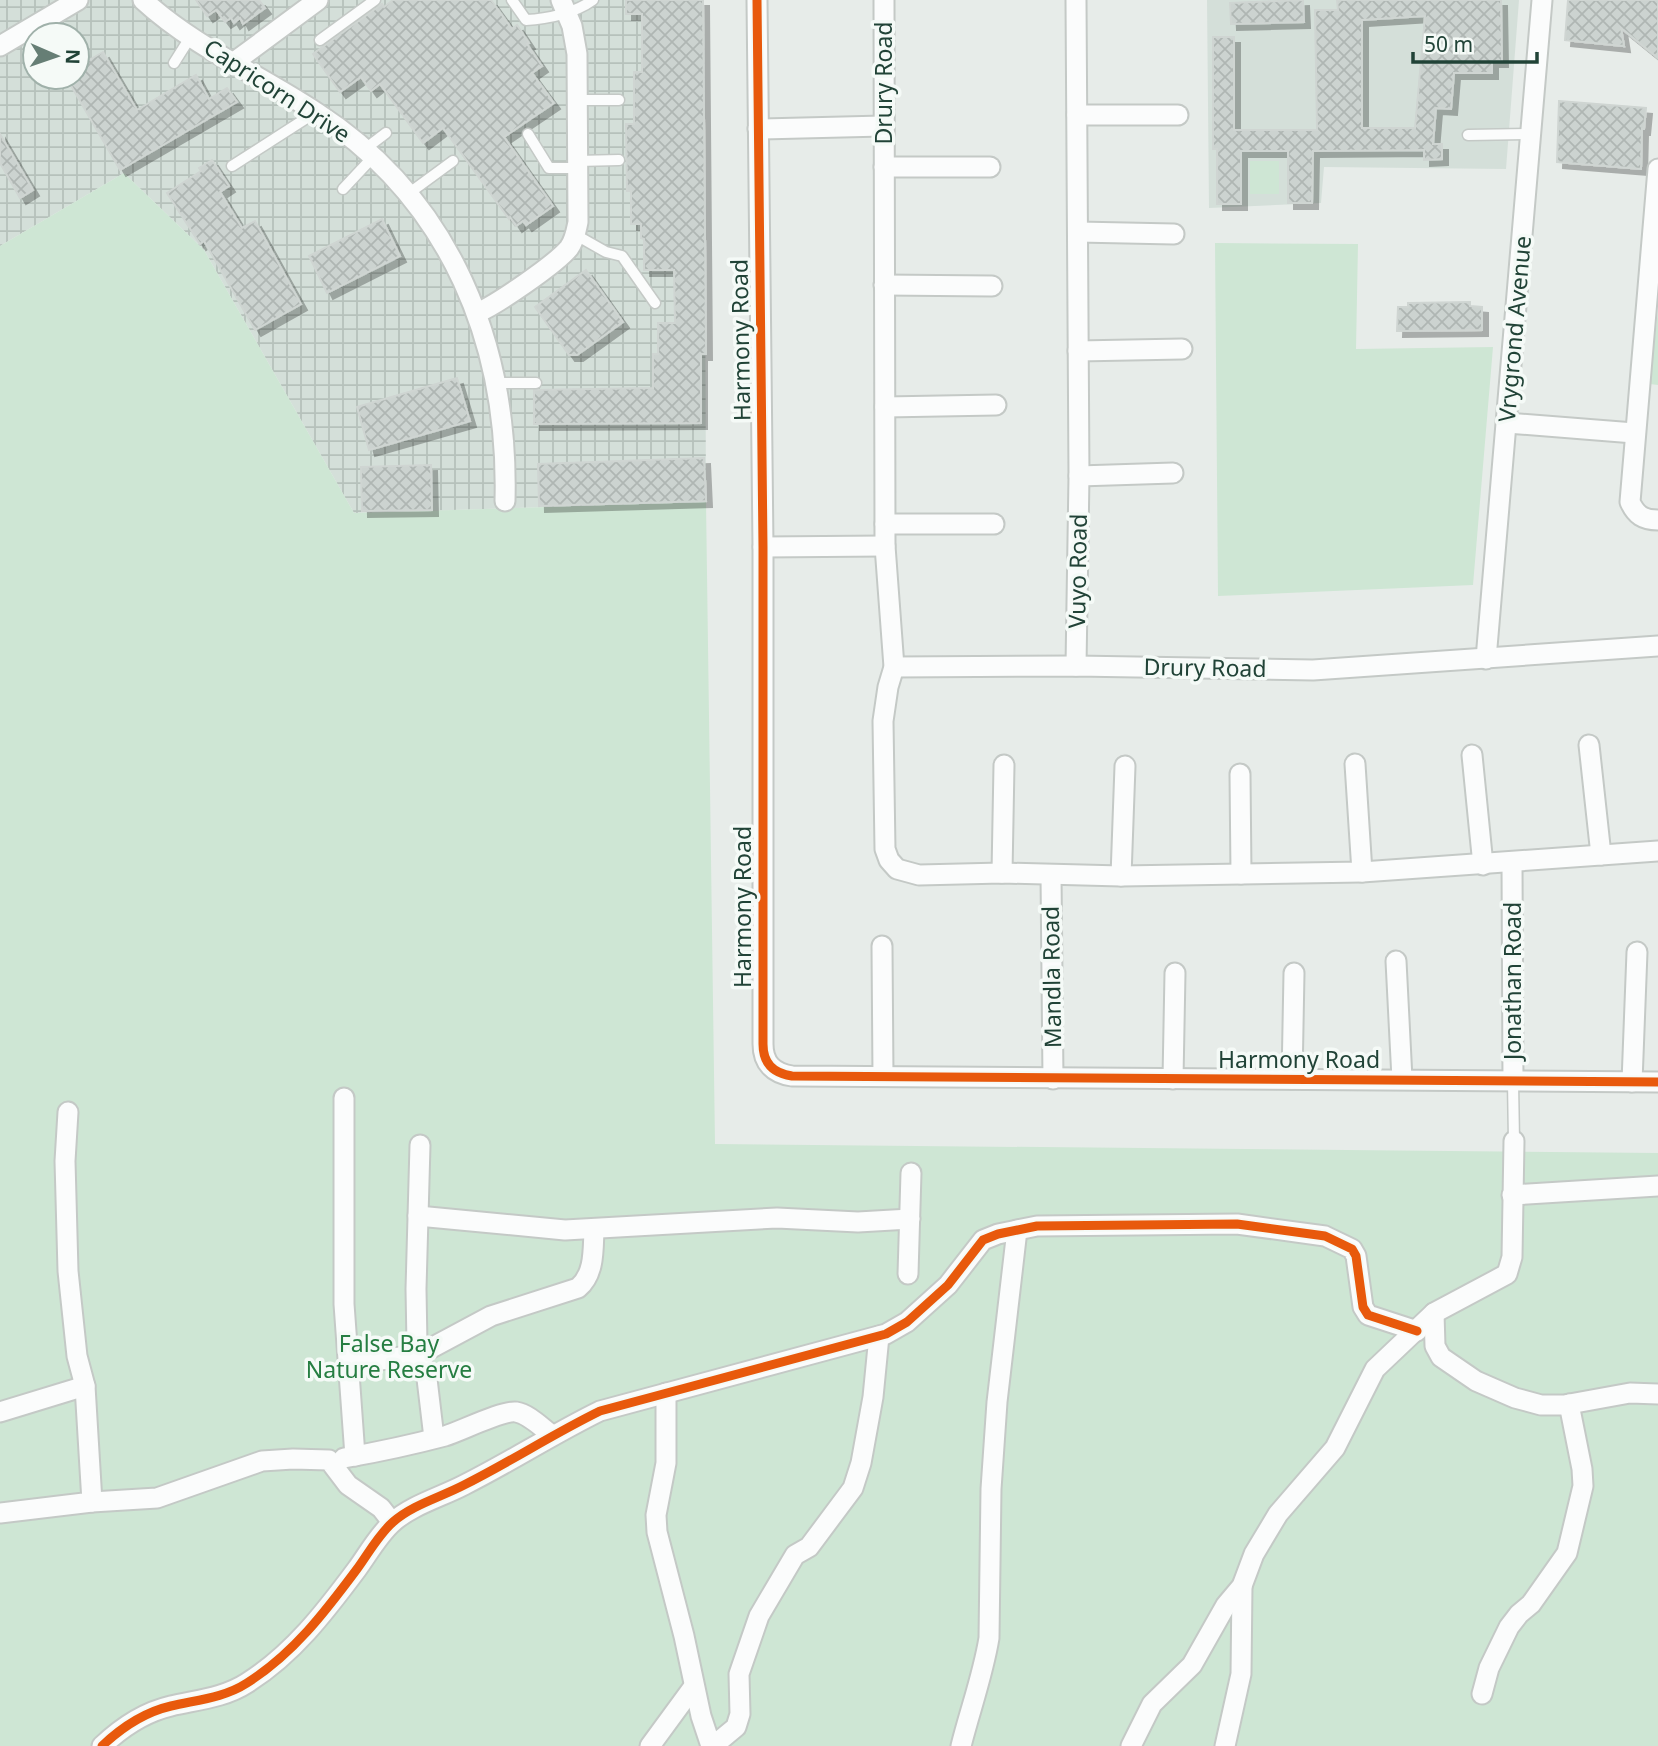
<svg xmlns="http://www.w3.org/2000/svg" width="1658" height="1746" font-family="'Noto Sans',sans-serif">
  <style>
    .built { fill: #d4dfd9 }
    .industrial { fill: url(#industrial-grid); fill-rule: evenodd }
    .park { fill: #cee6d4 }
    .building { fill: url(#building-cross-hatch); stroke: #cfd5d2; stroke-width: 2; fill-rule: evenodd; filter: url(#shadow) }
    .lines { fill: none; stroke-linecap: round; stroke-linejoin: round }
    .service-casing { stroke: #c4c9c6; stroke-width: 13 }
    .minor-casing { stroke: #c4c9c6; stroke-width: 23 }
    .service { stroke: #fbfcfc; stroke-width: 10 }
    .minor { stroke: #fbfcfc; stroke-width: 19 }
    .cycleway-casing { stroke: #f5faf7; stroke-width: 13 }
    .cycleway { stroke: #e8590c; stroke-width: 9 }
    .labels { text-anchor: middle; stroke-width: 7; stroke-linejoin: round; paint-order: stroke }
    .street-label { font-size: 23px; fill: #214337; stroke: #f5faf7 }
    .park-label { font-size: 23px; fill: #267e42; stroke: #f5faf7 }
  </style>
  <defs>
    <pattern id="industrial-grid" width="8" height="8" patternUnits="userSpaceOnUse" patternTransform="scale(1.75)"><rect width="8" height="8" fill="#d4dfd9"/><path d="M0 4h8M4 0v8" fill="none" stroke="#b6c1bb"/></pattern>
    <pattern id="building-cross-hatch" width="8" height="8" patternUnits="userSpaceOnUse" patternTransform="scale(1.75)"><rect width="8" height="8" fill="#ccd3d0"/><path d="M0 0l8 8M0 8l8-8" fill="none" stroke="#afb6b3"/></pattern>
    <filter id="shadow"><feDropShadow dx="6" dy="6" stdDeviation="0" flood-color="#0004"/></filter>
  </defs>
  <rect width="100%" height="100%" fill="#e7ece9"/>
  <path class="built" d="M1207 0H1519L1506 169 1324 167 1321 203 1209 208Z"/>
  <path class="industrial" d="M0 0H704L706 502 354 513 204 250 124 173 0 246ZM35 35H77V77H35Z"/>
  <g class="park">
    <rect x="1250" y="161" width="29" height="33"/>
    <path d="M124 173 204 250 354 513 706 502 715 1144 1658 1153V1746H0V246Z"/>
    <path d="M1215 243 1358 244 1356 349 1493 347 1473 585 1218 596Z"/>
    <path d="M1658 310V385L1650 384Z"/>
  </g>
  <g class="building">
    <path d="M196 0H259L265 8 243 24 240 18 234 23 231 18 225 22 216 10 207 16Z"/>
    <path d="M393 0H491L512 29 517 25 529 43 527 44 542 66 532 73 554 103 504 137 553 206 526 225 523 221 516 226 510 217 509 219 443 128 423 143 380 84 371 91 361 77 340 92 313 54 382 4 384 7Z"/>
    <path d="M626 0H703L706 354H701V423L534 424V390L653 388V354H658V323H675L674 270H644V239L641 238V224H631V191H627L626 124H634V72H642V14H626Z"/>
    <path d="M1303 0 1304 22 1231 24 1230 3Z"/>
    <path d="M1337 0H1501L1502 61H1492V73H1454L1451 109 1436 108 1433 144H1442V159L1424 160V150L1313 151 1312 203H1288V151H1241V204H1217V149H1213V37H1234V130H1317L1315 10H1338ZM1425 16 1415 128H1362V20Z"/>
    <path d="M1568 0H1658V58L1621 28 1624 46 1565 40Z"/>
    <path d="M103 52 137 110 196 75 209 99 227 88 237 102 120 170 66 77H77V67Z"/>
    <path d="M1559 101 1646 108 1644 129H1642L1641 169 1557 162Z"/>
    <path d="M0 134 33 190 20 198 0 163Z"/>
    <path d="M212 160 229 186 220 192 242 228 255 221 301 304 255 330 204 241 200 244 167 193 201 171 199 168Z"/>
    <path d="M382 219 400 256 327 293 309 256Z"/>
    <path d="M586 270 623 322 577 355H569L535 307Z"/>
    <path d="M1470 302V306L1482 307V330L1397 331 1398 307H1408V303Z"/>
    <path d="M457 378 470 421 369 450 357 407Z"/>
    <path d="M704 458 706 501 539 506 538 464Z"/>
    <path d="M431 465 432 510 362 511 361 467Z"/>
  </g>
  <g class="lines">
    <g class="service-casing">
      <g id="service">
        <path d="M512 0 526 20C548 19 575 13 593 0"/>
        <path d="M320 40 375 0"/>
        <path d="M174 63 191 36"/>
        <path d="M577 100H619"/>
        <path d="M528 134 549 168H577"/>
        <path d="M1468 135 1531 134"/>
        <path d="M365 149 386 133"/>
        <path d="M577 161 619 160"/>
        <path d="M232 166 316 112"/>
        <path d="M343 189 373 157"/>
        <path d="M408 194 453 161"/>
        <path d="M576 235 606 252 622 256 655 303"/>
        <path d="M497 383H536"/>
        <path d="M1513 1082 1514 1141"/>
      </g>
    </g>
    <g class="minor-casing">
      <g id="minor">
        <path d="M143 0C194 47 260 75 317 113 451 200 509 345 505 501"/>
        <path d="M757 0 763 547V1044C763 1063 773 1073 792 1076L1658 1082"/>
        <path d="M884 0 885 546 894 667 888 687 883 721 885 849 889 860 897 869 919 875 1002 873 1121 876 1362 872 1658 851"/>
        <path d="M1076 0 1079 476 1076 666"/>
        <path d="M0 46 78 0"/>
        <path d="M233 63 318 0"/>
        <path d="M1077 115H1178"/>
        <path d="M758 129 883 126"/>
        <path d="M884 167H990"/>
        <path d="M1658 169 1630 502C1636 515 1643 520 1658 520"/>
        <path d="M1078 232 1174 234"/>
        <path d="M884 285 992 286"/>
        <path d="M477 313C496 305 556 264 569 248 575 240 576 231 578 222L577 54 572 26 561 0"/>
        <path d="M1078 351 1182 349"/>
        <path d="M885 407 996 405"/>
        <path d="M1507 423 1634 433"/>
        <path d="M1079 476 1173 473"/>
        <path d="M885 524H994"/>
        <path d="M763 547 885 546"/>
        <path d="M1486 659 1542 0"/>
        <path d="M894 667 1076 666 1313 670 1658 646"/>
        <path d="M1589 745 1601 855"/>
        <path d="M1472 755 1483 865"/>
        <path d="M1355 764 1362 872"/>
        <path d="M1240 774 1241 874"/>
        <path d="M1512 863 1513 1082"/>
        <path d="M1002 873 1004 765"/>
        <path d="M1051 875 1053 1079"/>
        <path d="M1121 876 1125 766"/>
        <path d="M882 946 883 1076"/>
        <path d="M1396 961 1402 1079"/>
        <path d="M1173 1079 1175 973"/>
        <path d="M1292 1079 1294 973"/>
        <path d="M1632 1082 1637 952"/>
        <path d="M344 1098V1304L355 1456"/>
        <path d="M420 1145 416 1289 417 1345 427 1379 434 1438"/>
        <path d="M1512 1195 1658 1186"/>
        <path d="M418 1216 565 1230 777 1218 858 1222 910 1219"/>
        <path d="M908 1274 911 1173"/>
        <path d="M1434 1313 1435 1346 1441 1357 1476 1381 1515 1398 1541 1405H1564L1630 1393 1658 1394"/>
        <path d="M348 1365 420 1354 491 1316 578 1288C595 1274 593 1249 594 1229"/>
        <path d="M666 1393V1463L656 1515 657 1532 684 1636 701 1716 711 1746"/>
        <path d="M0 1412 85 1386"/>
        <path d="M344 1458C378 1452 411 1445 445 1436 461 1431 503 1410 516 1412 529 1414 542 1428 552 1435"/>
        <path d="M92 1502 157 1498 262 1461 293 1459 329 1460 348 1485 381 1508 392 1522"/>
        <path d="M0 1513 92 1502 85 1386 77 1356 68 1271 65 1161 68 1112"/>
        <path d="M1482 1694 1489 1668 1509 1627 1519 1614 1531 1604 1567 1553 1583 1486 1582 1469 1569 1404"/>
        <path d="M102 1746C121 1728 145 1712 171 1706 196 1700 224 1698 247 1683 293 1654 325 1612 357 1569 368 1554 379 1534 393 1522 412 1505 441 1497 464 1485 510 1462 553 1434 600 1411L886 1334 907 1322 948 1285 983 1240 998 1234 1037 1226 1237 1224 1325 1236 1352 1249 1356 1256 1363 1307 1368 1315 1417 1331"/>
        <path d="M650 1746 694 1686"/>
        <path d="M713 1746 736 1727 740 1714 739 1674 759 1616 795 1555 809 1547 853 1488 861 1463 873 1397 879 1336"/>
        <path d="M961 1746C970 1710 983 1675 989 1638L991 1489 997 1402 1017 1230"/>
        <path d="M1131 1746 1152 1704 1192 1665 1226 1605 1242 1586 1254 1554 1278 1514 1335 1448 1375 1369 1434 1313 1507 1274 1512 1257 1514 1141"/>
        <path d="M1225 1746 1241 1674 1242 1586"/>
      </g>
    </g>
    <use href="#service" class="service"/>
    <use href="#minor" class="minor"/>
    <g class="cycleway-casing">
      <g id="cycleway">
        <path d="M757 0 763 547V1044C763 1063 773 1073 792 1076L1658 1082"/>
        <path d="M102 1746C121 1728 145 1712 171 1706 196 1700 224 1698 247 1683 293 1654 325 1612 357 1569 368 1554 379 1534 393 1522 412 1505 441 1497 464 1485 510 1462 553 1434 600 1411L886 1334 907 1322 948 1285 983 1240 998 1234 1037 1226 1237 1224 1325 1236 1352 1249 1356 1256 1363 1307 1368 1315 1417 1331"/>
      </g>
    </g>
    <use href="#cycleway" class="cycleway"/>
  </g>
  <g class="labels">
    <g class="street-label">
      <text transform="translate(884 83) rotate(-90)" y="8">Drury Road</text>
      <text transform="translate(277 91) rotate(33)" y="8">Capricorn Drive</text>
      <text transform="translate(1515 329) rotate(-85)" y="8">Vrygrond Avenue</text>
      <text transform="translate(741 340) rotate(-91)" y="8">Harmony Road</text>
      <text transform="translate(1078 571) rotate(-89)" y="8">Vuyo Road</text>
      <text transform="translate(1205 668) rotate(1)" y="8">Drury Road</text>
      <text transform="translate(743 907) rotate(-90)" y="8">Harmony Road</text>
      <text transform="translate(1052 977) rotate(-91)" y="8">Mandla Road</text>
      <text transform="translate(1513 981) rotate(-90)" y="8">Jonathan Road</text>
      <text x="1299" y="1068">Harmony Road</text>
    </g>
    <g class="park-label">
      <text x="389" y="1352">False Bay<tspan x="389" dy="26">Nature Reserve</tspan></text>
    </g>
  </g>
  <g transform="translate(56 56) rotate(92)"><circle r="33" fill="#f5faf7" stroke="#a0b1aa" stroke-width="2"/>
  <path d="M0-5L12 26L0 18L-12 26Z" fill="#667e75"/>
  <text y="-10" font-size="19" font-weight="bold" text-anchor="middle" fill="#214337">N</text>
  </g>
  <path d="M1413 52v10h124v-10" fill="none" stroke="#214337" stroke-width="3.5"/>
  <text x="1424" y="52" font-size="21" fill="#214337" stroke="#f5faf7" stroke-width="5" paint-order="stroke">50 m</text>
</svg>
